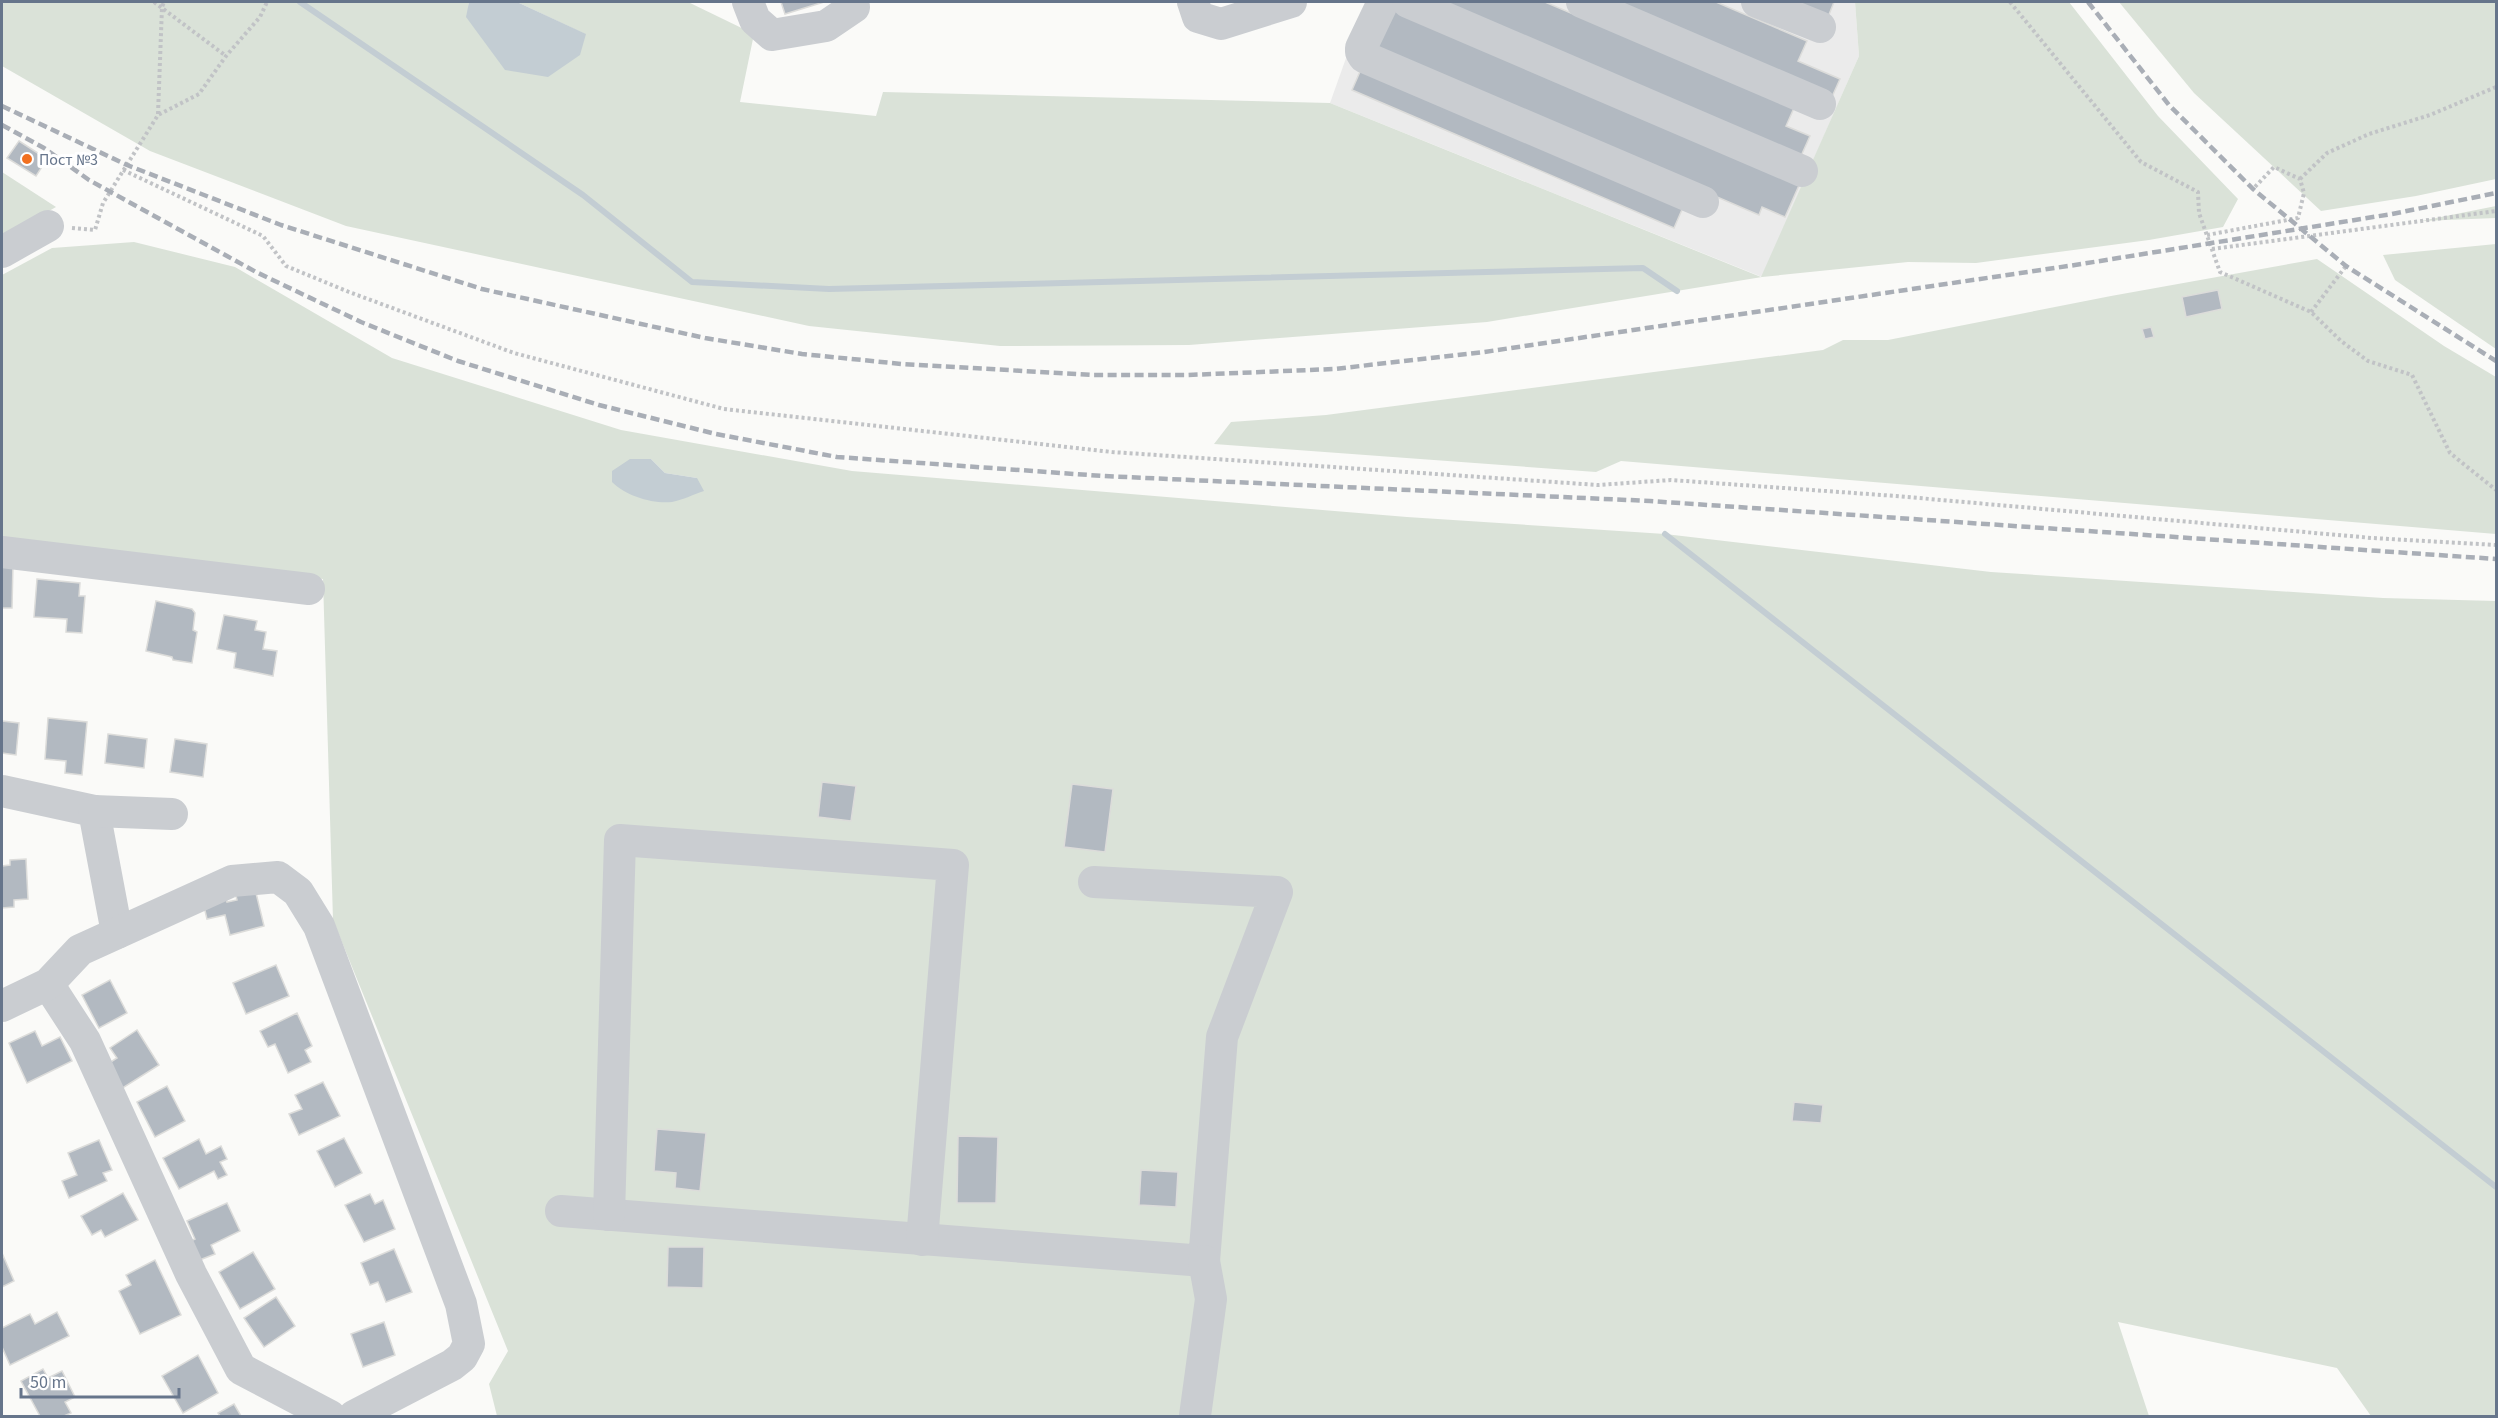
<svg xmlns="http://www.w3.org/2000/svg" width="2498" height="1418" font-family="'Source Sans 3',sans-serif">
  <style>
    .built { fill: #ebebeb }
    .green { fill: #dae2d8; fill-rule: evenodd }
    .water { fill: #c3cdd3 }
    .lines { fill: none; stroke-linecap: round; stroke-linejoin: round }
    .stream { stroke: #c3cdd3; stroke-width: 6 }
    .building { fill: #b2b9c1; stroke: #dcdcda; stroke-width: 1.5 }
    .path { stroke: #c1c3c6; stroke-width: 4; stroke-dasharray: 3 3; stroke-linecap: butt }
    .minor { stroke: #cacdd1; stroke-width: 32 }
    .rail { stroke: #a9aeb6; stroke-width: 4.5; stroke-dasharray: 9 4.5; stroke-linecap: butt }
    .poi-dot { fill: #f17020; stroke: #fff; stroke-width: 2 }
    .labels { text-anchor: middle; stroke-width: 6; stroke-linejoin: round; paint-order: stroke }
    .poi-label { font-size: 16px; fill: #66758b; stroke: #fff; text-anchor: start }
  </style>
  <rect width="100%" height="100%" fill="#fafaf8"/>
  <path class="built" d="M1366 2H1855L1859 56 1762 277 1330 103Z"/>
  <g class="green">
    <path d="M2 2H469L467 17 585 34 517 2H688L754 34 740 102 876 116 883 92 1330 103 1761 277 1859 56 1855 2H2069L2158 116 2238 199 2223 227 2149 240 1976 263 1908 262 1762 277 1487 322 1189 345 1000 346 809 326 346 226 150 151 2 66Z"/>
    <path d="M2119 2H2496V179L2416 196 2321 211 2194 93Z"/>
    <path d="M2 172 56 207 2 238Z"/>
    <path d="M2496 206V218L2421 221Z"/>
    <path d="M134 242 235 267 392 358 621 430 852 471 1407 517 1665 534 1991 572 2383 598 2496 601V1416H2371L2337 1368 2118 1322 2149 1416H497L489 1384 508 1351 333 920 323 579 2 549V275L52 248ZM651 459 665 473 697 478 612 482Z"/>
    <path d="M2496 244V349L2395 280 2383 255Z"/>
    <path d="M2317 259 2444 346 2496 377V534L1621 461 1596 472 1214 444 1231 422 1326 415 1823 350 1843 340H1888L2111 296Z"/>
  </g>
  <g class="water">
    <path d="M469 2H517L586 34 580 55 548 77 505 70 466 17Z"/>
    <path d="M630 459H651L665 473 697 478 704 491C694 494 683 500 672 502 652 504 626 496 612 482V471Z"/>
  </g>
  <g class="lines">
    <g class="stream">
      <path d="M300 2 583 195 692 282 829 289 1643 268 1677 291"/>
      <path d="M1665 534 2496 1187"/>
    </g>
  </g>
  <g class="building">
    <path d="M781 2H824L785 14Z"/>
    <path d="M1441 2H1545L1794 108 1786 126 1810 136 1801 156Z"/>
    <path d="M1602 2H1716L1807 41 1798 61 1840 79 1831 99Z"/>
    <path d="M1791 2H1834L1828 17Z"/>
    <path d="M1388 7 1800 183 1785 217 1762 207 1759 215 1370 48Z"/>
    <path d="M1362 67 1684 205 1674 228 1352 90Z"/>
    <path d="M19 141 47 159 36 176 7 158Z"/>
    <path d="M2218 290 2222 309 2186 317 2182 297Z"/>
    <path d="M2151 327 2154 337 2145 339 2142 329Z"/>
    <path d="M2 563H13L12 608H2Z"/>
    <path d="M37 579 80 583 79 596H85L82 633 66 632 67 619 34 617Z"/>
    <path d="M156 601 192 609 195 613 193 630 197 632 192 663 173 660 172 657 146 651Z"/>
    <path d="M224 615 257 621 255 630 266 632 263 649 277 651 273 676 234 668 236 653 217 649Z"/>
    <path d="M48 718 87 722 82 775 65 773 66 761 45 759Z"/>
    <path d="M2 721 19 723 16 755 2 753Z"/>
    <path d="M108 734 147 739 144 768 105 763Z"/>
    <path d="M175 739 207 744 203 777 170 772Z"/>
    <path d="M822 782 856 786 851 821 818 817Z"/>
    <path d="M1072 784 1113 789 1105 852 1064 847Z"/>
    <path d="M26 859 28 899 14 900V907L2 908V866L10 865V860Z"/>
    <path d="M234 888 256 893 264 926 230 935 225 915 207 919 202 898 225 893 227 902 237 900Z"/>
    <path d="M276 965 289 996 246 1014 233 983Z"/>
    <path d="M110 980 127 1013 99 1028 82 995Z"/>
    <path d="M297 1013 312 1046 305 1050 311 1062 288 1073 275 1044 268 1047 260 1031Z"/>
    <path d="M137 1030 159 1065 121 1089 106 1065 117 1058 110 1048Z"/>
    <path d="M35 1031 42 1046 60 1037 72 1061 27 1083 9 1043Z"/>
    <path d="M323 1082 340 1116 299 1135 289 1114 302 1109 295 1095Z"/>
    <path d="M167 1086 185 1121 155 1137 137 1102Z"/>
    <path d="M1794 1102 1823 1105 1821 1123 1792 1121Z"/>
    <path d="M657 1129 706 1133 700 1191 675 1188 676 1173 654 1171Z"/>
    <path d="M958 1136 998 1137 996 1203H957Z"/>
    <path d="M344 1138 362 1173 335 1187 317 1151Z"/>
    <path d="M199 1139 206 1154 221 1146 227 1159 220 1162 227 1175 218 1179 214 1171 179 1189 163 1158Z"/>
    <path d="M99 1140 112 1170 103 1173 107 1181 69 1198 62 1181 77 1175 68 1153Z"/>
    <path d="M1141 1170 1178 1172 1176 1207 1139 1205Z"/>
    <path d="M123 1193 138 1220 105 1237 101 1230 92 1235 81 1216Z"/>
    <path d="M370 1194 375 1204 383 1200 395 1229 364 1242 345 1205Z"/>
    <path d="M227 1203 240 1231 211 1245 215 1254 197 1261 188 1242 195 1239 187 1221Z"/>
    <path d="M668 1247H704L703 1288 667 1287Z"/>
    <path d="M394 1249 412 1292 386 1302 378 1282 370 1285 361 1263Z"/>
    <path d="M253 1252 275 1289 240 1309 219 1272Z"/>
    <path d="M2 1253 14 1281 2 1287Z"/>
    <path d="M155 1260 181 1315 140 1334 119 1291 131 1285 126 1275Z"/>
    <path d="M276 1297 295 1326 264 1347 244 1318Z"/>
    <path d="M57 1312 69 1336 10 1365 2 1347V1328L30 1314 35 1324Z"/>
    <path d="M384 1322 395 1355 363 1367 351 1334Z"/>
    <path d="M198 1355 218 1393 183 1413 162 1376Z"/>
    <path d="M43 1369 48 1378 62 1371 75 1397 65 1402 71 1413 64 1416H40L21 1381Z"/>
    <path d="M234 1404 241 1416H220L218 1413Z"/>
  </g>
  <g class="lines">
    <g class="path">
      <path d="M154 2 226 56"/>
      <path d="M2010 2 2141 162 2198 192 2199 213 2220 272 2311 312 2341 341 2368 361 2412 375 2450 453 2496 490"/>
      <path d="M158 114 162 7 164 2"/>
      <path d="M123 170 263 236 286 266 349 292 514 353 724 409 1112 452 1598 485 1671 480 1896 496 2372 538 2496 545"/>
      <path d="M2300 179 2327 153 2369 134 2430 115 2496 87"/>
      <path d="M72 228 95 230 103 203 158 115 199 94 226 56 260 17 267 2"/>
      <path d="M2207 235 2298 218 2304 193 2300 179 2274 167 2253 189"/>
      <path d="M2212 249 2496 211"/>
      <path d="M2311 312 2346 266"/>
    </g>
    <g class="minor">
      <path d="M748 2 755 20 772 35 826 26 854 7 852 2"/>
      <path d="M1193 2 1198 17 1221 24 1291 2"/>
      <path d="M1383 2 1361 48V52L1364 57 1703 202"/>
      <path d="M1408 2 1802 171"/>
      <path d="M1582 2 1820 104"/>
      <path d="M1757 2 1820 27"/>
      <path d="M2 252 48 226"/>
      <path d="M2 552 309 589"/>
      <path d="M2 791 94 811 117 933"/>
      <path d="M94 811 172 814"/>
      <path d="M48 984 85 1041 191 1274 241 1369 330 1416"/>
      <path d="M2 1006 48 984 80 950 232 881 278 877 298 892 319 926 461 1304 469 1344 462 1357 452 1365 354 1416"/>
      <path d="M561 1211 1204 1261 1222 1037 1277 892 1094 882"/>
      <path d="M609 1215 620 840 953 865 922 1240"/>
      <path d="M1195 1416 1211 1299 1204 1261"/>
    </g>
    <g class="rail">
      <path d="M2088 2 2169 105 2253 189 2346 266 2496 361"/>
      <path d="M2 106 127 165 281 225 482 289 705 338 802 354 902 364 1094 375H1188L1334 369 1484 352 2075 265 2392 214 2496 193"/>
      <path d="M2 125 44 148 89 180 256 272 361 322 458 361 599 405 716 434 837 457 1103 476 1650 501 2496 559"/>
    </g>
  </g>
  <circle class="poi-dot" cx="27" cy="159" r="6"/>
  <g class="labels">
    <g class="poi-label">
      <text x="39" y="165">Пост №3</text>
    </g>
  </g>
  <rect width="2498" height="1418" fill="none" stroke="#66758b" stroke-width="6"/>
  <path d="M21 1388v9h158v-9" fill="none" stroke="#66758b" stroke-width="3"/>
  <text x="30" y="1388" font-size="18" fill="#66758b" stroke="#ffffff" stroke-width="4.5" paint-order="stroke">50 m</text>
</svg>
